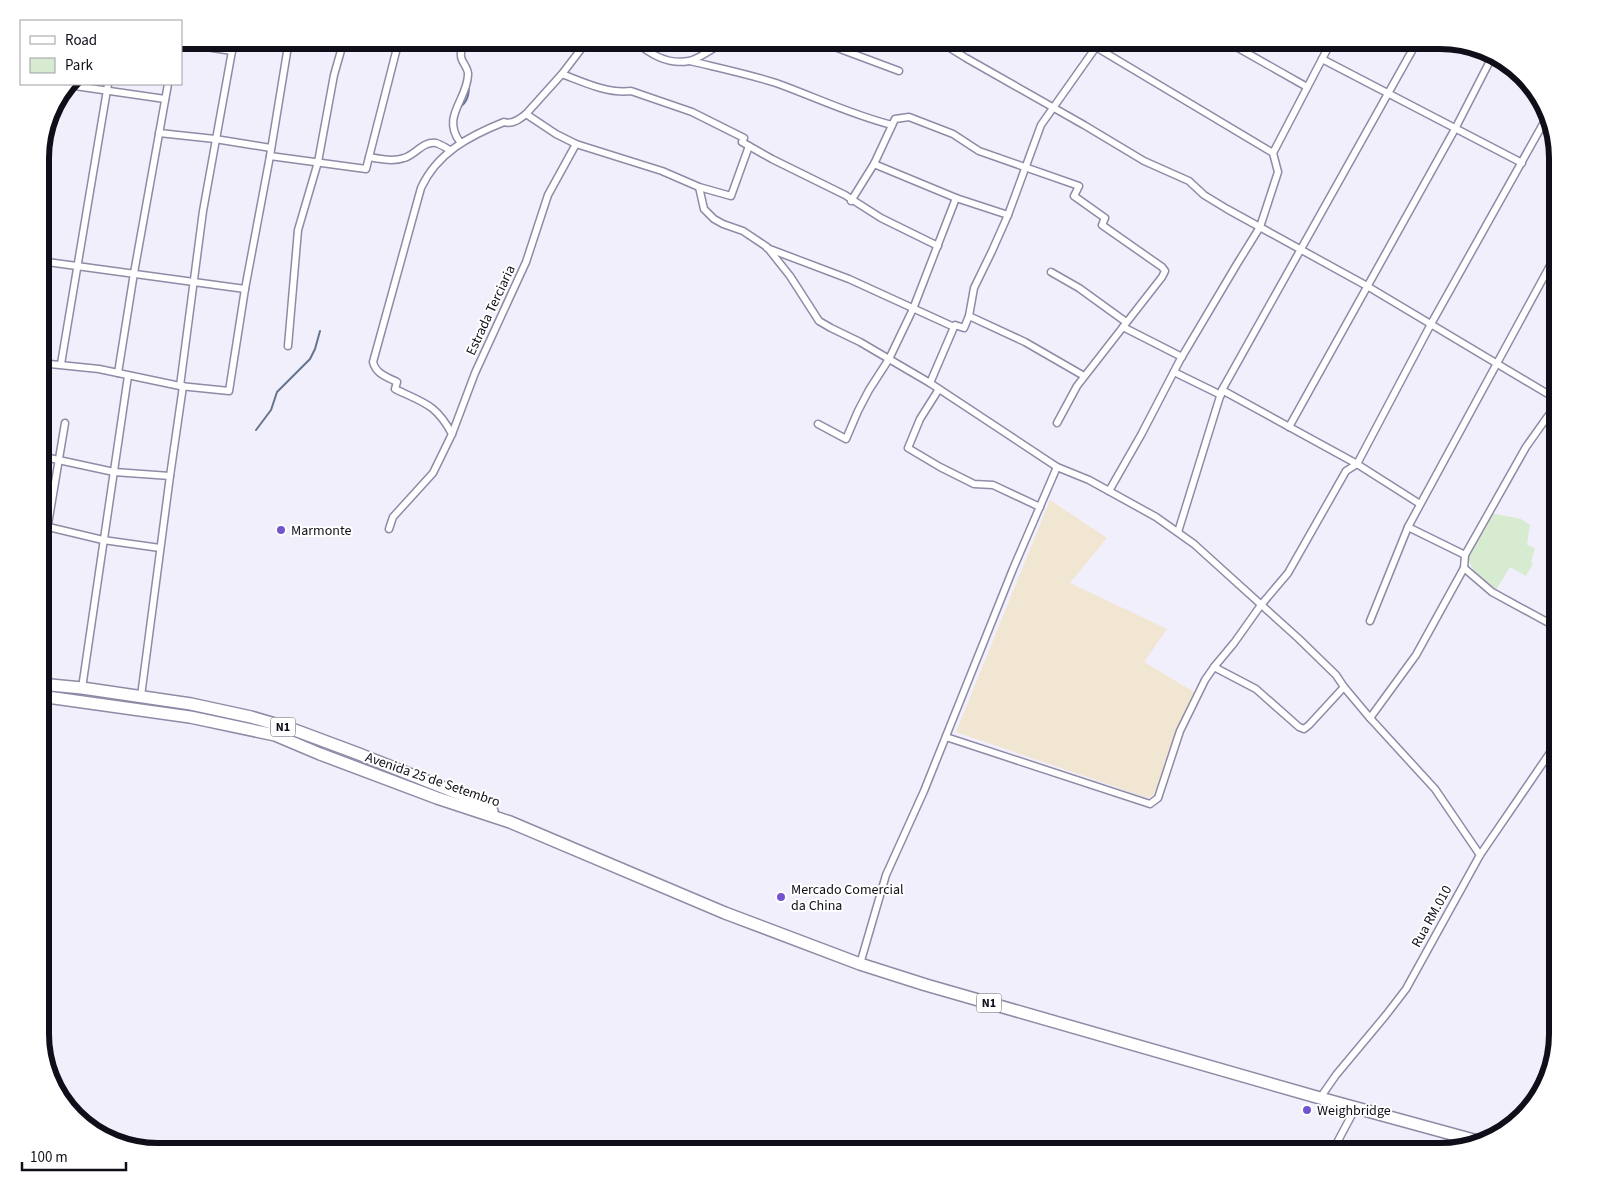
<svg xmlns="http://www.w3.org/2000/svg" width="1598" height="1192" font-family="'Source Sans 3',sans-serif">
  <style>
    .education { fill: #f1e6d1 }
    .green { fill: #d6ebd0 }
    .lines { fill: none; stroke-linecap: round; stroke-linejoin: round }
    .stream { stroke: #65748f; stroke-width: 2 }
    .minor-casing { stroke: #8f8aa6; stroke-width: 9 }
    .trunk-casing { stroke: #8f8aa6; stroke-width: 14 }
    .minor { stroke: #fff; stroke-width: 6 }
    .trunk { stroke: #fff; stroke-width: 11 }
    .poi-dot { fill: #7254ce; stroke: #fff; stroke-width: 2 }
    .labels { text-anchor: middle; stroke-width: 4; stroke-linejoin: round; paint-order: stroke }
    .shield { fill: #fff; stroke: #58565d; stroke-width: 1 }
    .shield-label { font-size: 12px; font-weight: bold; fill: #100e18 }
    .street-label { font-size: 14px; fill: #100e18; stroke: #fff }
    .poi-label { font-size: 14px; fill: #100e18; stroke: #fff; text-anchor: start }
    .rim { fill: none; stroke: #100e18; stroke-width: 6 }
  </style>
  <rect width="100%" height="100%" fill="#f1effc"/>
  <path class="education" d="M1050 500 1107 538 1070 583 1167 629 1144 662 1194 692 1176 731 1154 795 1148 798 956 732Z"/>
  <path class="green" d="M1491 513 1521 519 1530 525 1529 530 1527 545 1535 548 1531 562 1533 564 1526 576 1510 567 1496 590C1484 582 1467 568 1468 553Z"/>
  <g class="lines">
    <g class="stream">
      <path d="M459 108C468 102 469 94 469 84"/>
      <path d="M256 430 271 410 277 392 310 359 315 349 320 331"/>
    </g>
    <g class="minor-casing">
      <g id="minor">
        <path d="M633 40C650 54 667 65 689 61 699 59 718 45 727 40"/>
        <path d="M816 40 899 71"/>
        <path d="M937 40 966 58 1084 125 1144 161 1189 181 1204 195 1227 209 1367 286 1558 400"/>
        <path d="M1084 40 1273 153 1278 172 1260 227 1237 264 1180 360 1141 435 1109 491"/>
        <path d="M1224 40 1307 87"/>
        <path d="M181 43 232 51"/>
        <path d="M1322 59 1522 163"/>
        <path d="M690 61C719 68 748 74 776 83 815 97 852 115 892 125"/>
        <path d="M562 74C583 82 608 94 631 91L692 112 744 138 742 142 772 159 845 195 881 218 938 246"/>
        <path d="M68 85 165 99"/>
        <path d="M159 133 215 139 271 148"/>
        <path d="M460 142C441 117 467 100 468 75 469 67 459 61 461 53 461 50 463 48 464 46L462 40"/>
        <path d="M576 144 662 171 699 187 731 196 749 146"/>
        <path d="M1273 153 1332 40"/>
        <path d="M270 156 366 169 399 40"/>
        <path d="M369 157C380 159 393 162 404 158 415 155 423 141 436 143 440 144 446 148 450 150"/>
        <path d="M874 164 956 198 1008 215"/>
        <path d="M699 187 704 209 714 219 723 224 743 231 767 247 790 276 819 321 831 328 860 342 930 383 1057 467 1089 480 1156 517 1194 544 1298 638 1336 675 1344 687 1370 718 1435 789 1480 855"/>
        <path d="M851 201 874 164 895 119 909 117 953 134 979 151 1079 186 1074 196 1105 218 1102 225 1162 267 1165 271 1162 277 1077 386 1057 423"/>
        <path d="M767 248 849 279 954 327 955 325 964 328 969 316"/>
        <path d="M40 261 245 289"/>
        <path d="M1051 272 1079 288 1126 322"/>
        <path d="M1123 327 1182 357"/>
        <path d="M288 346 298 230 318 162 334 75 344 40"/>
        <path d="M40 363 99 369 180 386 229 391 245 289 270 156 289 40"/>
        <path d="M61 364 108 84"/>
        <path d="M1174 372 1221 395"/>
        <path d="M118 373 134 273 168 84"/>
        <path d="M1084 376 1025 342 969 316 974 288 992 251 1008 215 1041 125 1101 40"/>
        <path d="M930 383 954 327"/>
        <path d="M180 386 203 211 234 40"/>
        <path d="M939 389 920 419 908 448 940 467 974 484 993 485 1040 507"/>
        <path d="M1222 390 1357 464 1420 504"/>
        <path d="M818 424 846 439 858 411 869 390 889 359 913 309 956 198"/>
        <path d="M1289 427 1455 129 1493 55"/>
        <path d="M452 434C436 404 424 403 395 389L397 382C387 377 376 374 373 362L421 188C437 153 469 136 504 122 512 125 520 119 526 114L562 74 588 40"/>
        <path d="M40 456 114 472 170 476"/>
        <path d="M40 525 103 540 160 548"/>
        <path d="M1408 527 1465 555 1464 568 1492 592 1558 628"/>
        <path d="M389 529 393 517 433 473 452 434 475 373 526 262 548 195 576 144 556 134 526 114"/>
        <path d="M1178 532 1222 390 1418 40"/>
        <path d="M1465 555 1526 447 1558 402"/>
        <path d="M40 572 65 423"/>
        <path d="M1370 621 1408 527 1558 251"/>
        <path d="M1214 667 1256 689 1299 727 1304 729 1309 725 1344 687"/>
        <path d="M82 688C97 584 113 480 128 376"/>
        <path d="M141 696 170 476 183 386"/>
        <path d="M1370 718 1416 655 1464 568"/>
        <path d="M946 737 1150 804 1158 798 1180 731 1205 680 1214 667 1234 643 1261 605 1288 573 1346 471 1357 464 1431 324 1548 115"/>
        <path d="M860 964 886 875 924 791 1013 569 1057 467"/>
        <path d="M1320 1098 1336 1075 1386 1015 1406 989 1480 855 1558 741"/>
        <path d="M1332 1152 1356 1107"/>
      </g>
    </g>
    <g class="trunk-casing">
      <g id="trunk">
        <path d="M40 684 82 688 191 704 251 717 292 729 359 754 467 797 492 811"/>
        <path d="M40 696 190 717 275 735 320 754 437 798 510 822 725 913 860 964 926 985 1320 1098 1481 1142"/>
      </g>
    </g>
    <use href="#minor" class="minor"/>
    <use href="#trunk" class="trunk"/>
  </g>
  <g class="poi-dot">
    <circle cx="281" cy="530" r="5"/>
    <circle cx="781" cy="897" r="5"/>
    <circle cx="1307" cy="1110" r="5"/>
  </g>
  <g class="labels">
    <g class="shield">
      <rect x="270.5" y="717.5" width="25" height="19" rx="4"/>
      <rect x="976.5" y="993.5" width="25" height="19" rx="4"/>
    </g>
    <g class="shield-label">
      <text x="283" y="731">N1</text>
      <text x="989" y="1007">N1</text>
    </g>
    <g class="street-label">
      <text transform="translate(490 310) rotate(-65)" y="5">Estrada Terciaria</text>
      <text transform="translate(433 779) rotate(19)" y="5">Avenida 25 de Setembro</text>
      <text transform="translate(1431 916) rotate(-61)" y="5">Rua RM.010</text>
    </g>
    <g class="poi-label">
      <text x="291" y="535">Marmonte</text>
      <text x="791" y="894">Mercado Comercial<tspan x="791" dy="16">da China</tspan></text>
      <text x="1317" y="1115">Weighbridge</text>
    </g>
  </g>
  <path d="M0 0H1598V1192H0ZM158 49H1440A109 109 0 0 1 1549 158V1034A109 109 0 0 1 1440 1143H158A109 109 0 0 1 49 1034V158A109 109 0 0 1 158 49Z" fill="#fff" fill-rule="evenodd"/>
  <path class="rim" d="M158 49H1440A109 109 0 0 1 1549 158V1034A109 109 0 0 1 1440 1143H158A109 109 0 0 1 49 1034V158A109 109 0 0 1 158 49Z"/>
  <rect x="20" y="20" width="162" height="65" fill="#ffffff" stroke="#9f9fa3"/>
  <rect x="30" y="36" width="25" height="8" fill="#ffffff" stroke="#9f9fa3"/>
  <text x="65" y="45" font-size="15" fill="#100e18">Road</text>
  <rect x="30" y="58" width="25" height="15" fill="#d6ebd0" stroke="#9f9fa3"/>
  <text x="65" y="70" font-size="15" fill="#100e18">Park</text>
  <path d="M22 1162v8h104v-8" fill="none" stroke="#100e18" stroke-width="2.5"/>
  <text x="30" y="1162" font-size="15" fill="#100e18" stroke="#ffffff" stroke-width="4" paint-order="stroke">100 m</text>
</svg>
